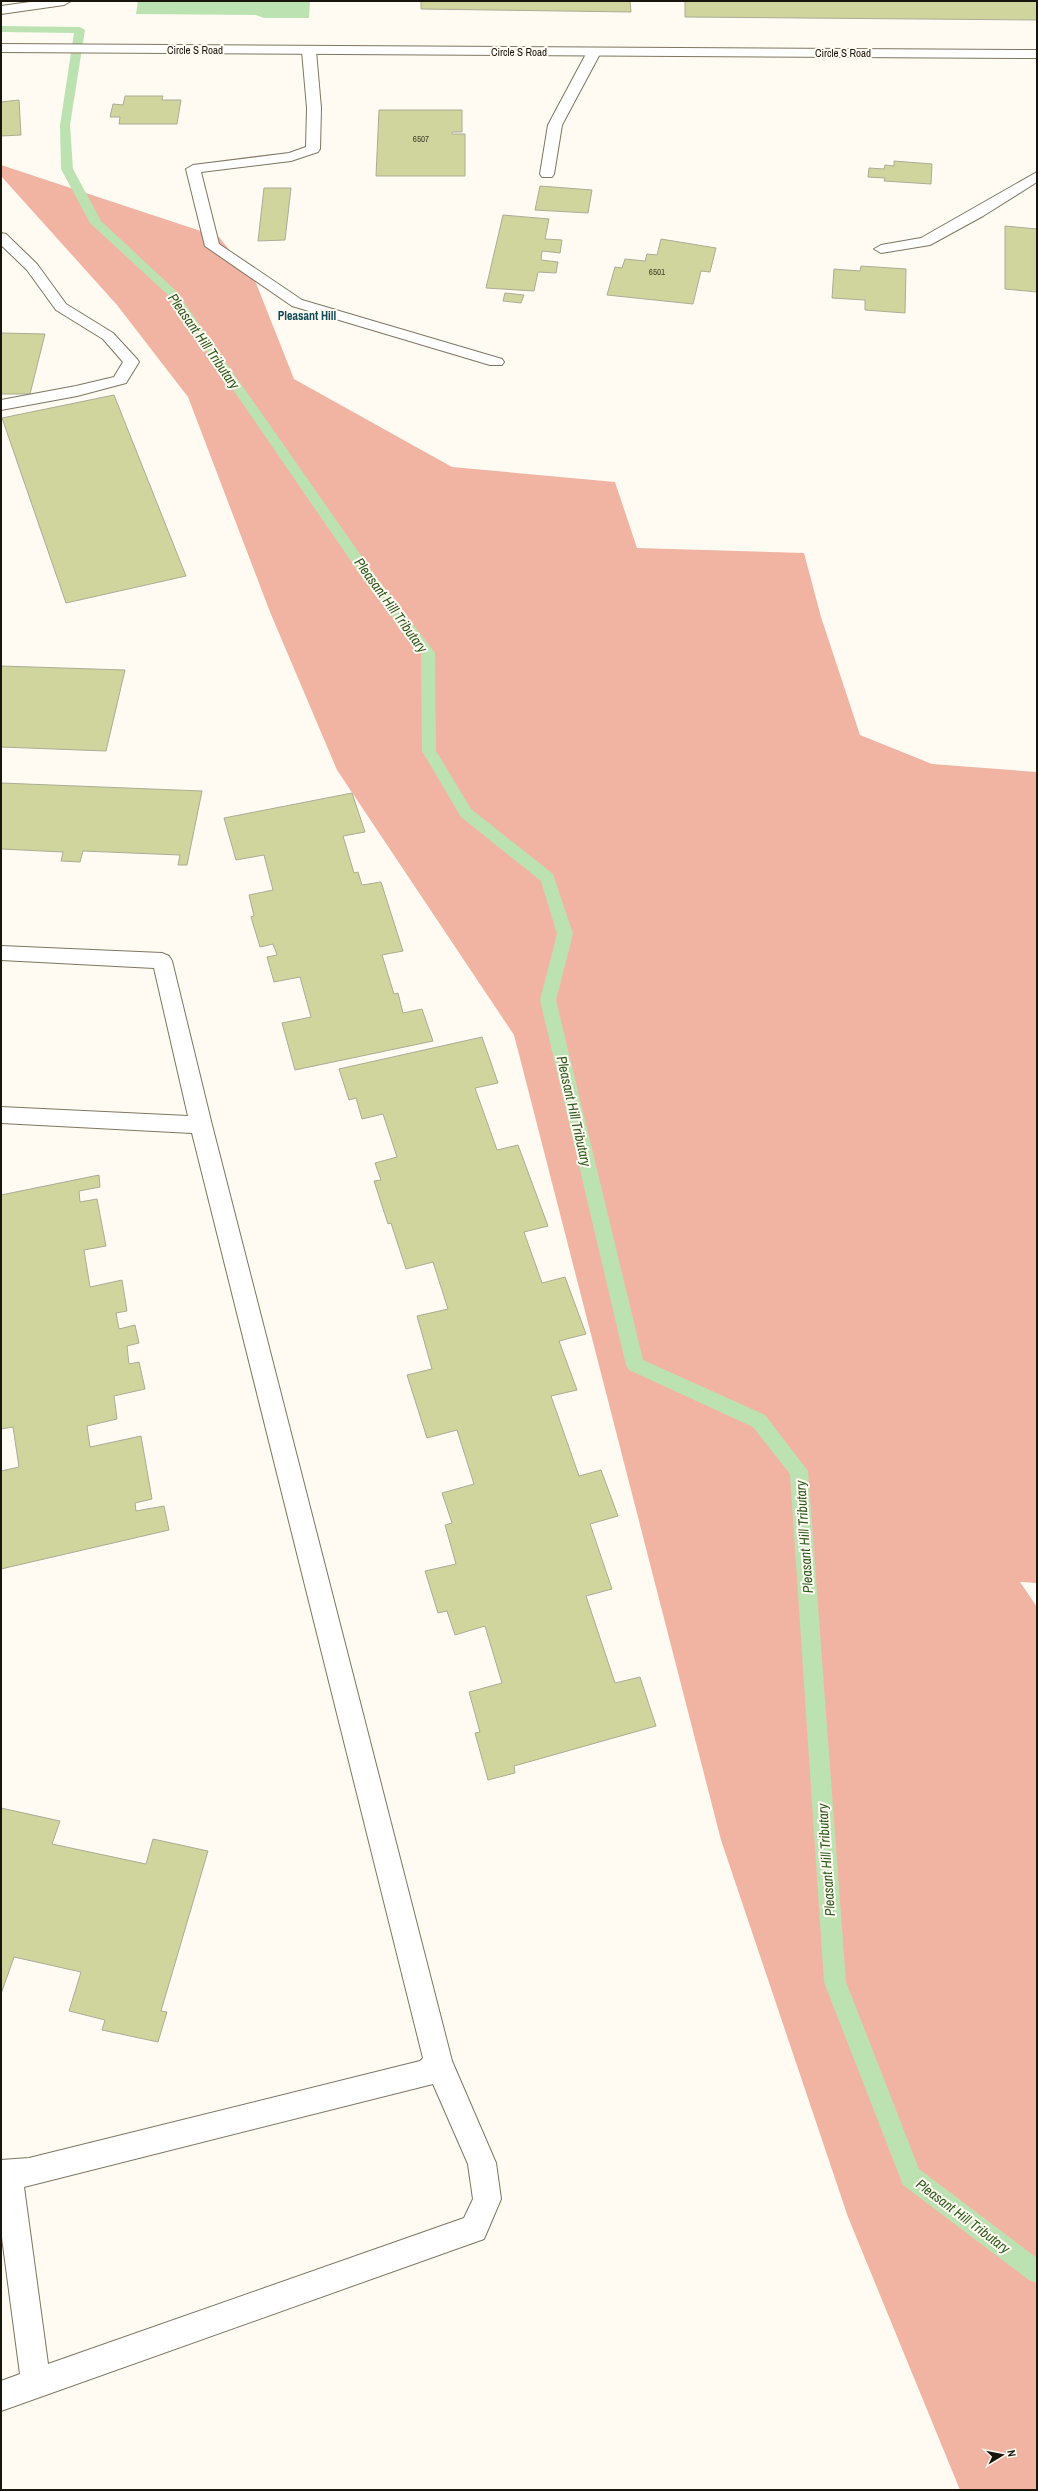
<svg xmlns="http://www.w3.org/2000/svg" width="1038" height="2491" font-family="'Archivo Narrow',sans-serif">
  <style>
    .forest { fill: #f1b4a3 }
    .water { fill: #bde2b2 }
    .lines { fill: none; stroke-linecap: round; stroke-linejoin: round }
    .stream { fill: #bde2b2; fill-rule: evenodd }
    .building { fill: #cfd59c; stroke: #aaad96 }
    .lane-casing { stroke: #7f7661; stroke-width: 2 }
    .street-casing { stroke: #7f7661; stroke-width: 2 }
    .lane { fill: #fff; fill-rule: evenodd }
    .street { fill: #fff; fill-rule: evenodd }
    .labels { text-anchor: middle; stroke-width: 4; stroke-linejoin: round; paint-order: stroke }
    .far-number-label { font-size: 9px; fill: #464531 }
    .far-street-label { font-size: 11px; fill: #18150d; stroke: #fffbf2 }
    .far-neighbourhood-label { font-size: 12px; font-weight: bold; fill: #114b57; stroke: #fffbf2 }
    .water-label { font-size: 14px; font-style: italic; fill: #2c591b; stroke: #fffbf2 }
  </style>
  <rect width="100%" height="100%" fill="#fffbf2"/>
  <path class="forest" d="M1 165 219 237 256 283 294 379 452 467 615 482 637 548 804 553 821 617 860 735 932 764 1037 772V1583L1020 1582 1037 1607V2490H960L848 2217 721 1840 514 1035 337 770 270 612 188 397 117 305 1 176Z"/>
  <path class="water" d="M138 1H310L309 18H264L256 15 136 14Z"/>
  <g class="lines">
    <path class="stream" d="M1 26 80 27 85 30 70 125 73 169 101 221 176 291 376 577 433 650 435 653 436 751 471 809 553 874 573 934 556 1000 643 1360 765 1415 808 1471 846 1982 919 2169 1037 2258V2283L1029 2280 903 2185 824 1982 790 1474 753 1427 629 1370 626 1365 540 1000 557 934 541 881 461 817 422 751 421 654 366 583 168 295 90 223 61 169 60 125 74 33 1 32Z"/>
  </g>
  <g class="building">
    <path d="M421 1H630L631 12 421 9Z"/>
    <path d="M685 1H1037V20L685 17Z"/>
    <path d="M125 96H163L162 100H181L177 124H119L120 117H110L113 104 123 105Z"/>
    <path d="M19 100 21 135 1 136V102Z"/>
    <path d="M379 110H462V132H452V134H465V176H376Z"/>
    <path d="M894 161 932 164 931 184 884 181 885 178 868 177 869 168 884 169 885 165 894 166Z"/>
    <path d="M540 186 592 190 588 213 535 210Z"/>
    <path d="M264 188H291L285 240 258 241Z"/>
    <path d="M503 215 549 219 545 239 562 240 560 253 542 251 541 260 558 262 556 273 538 272 534 291 486 288Z"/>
    <path d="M1005 226 1037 229V292L1005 289Z"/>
    <path d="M661 239 716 248 710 272 701 271 693 304 607 295 615 267 622 268 625 259 645 261 647 254 657 255Z"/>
    <path d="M861 266 906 269 905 313 865 310V300L832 298 834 269 860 271Z"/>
    <path d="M505 293 524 295 521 303 503 301Z"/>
    <path d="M1 333 45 334 30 394H1Z"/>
    <path d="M114 395 186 576 66 603 2 418Z"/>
    <path d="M1 666 125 670 106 751 1 747Z"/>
    <path d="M1 783 202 791 187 865H178L180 855 83 851 80 862 61 861 63 852 1 849Z"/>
    <path d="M352 793 365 832 343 836 354 873 358 872 362 885 381 882 403 951 382 955 394 994 398 993 403 1013 422 1009 433 1041 295 1070 282 1023 311 1017 300 977 274 982 267 957 277 955 273 944 260 947 251 917 254 916 249 895 273 890 264 855 236 860 224 818Z"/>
    <path d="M482 1037 498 1083 475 1088 497 1150 518 1145 548 1226 524 1232 542 1283 565 1277 586 1334 559 1341 577 1390 551 1396 579 1476 601 1470 618 1516 590 1524 612 1589 586 1596 615 1683 640 1677 656 1726 514 1766 515 1773 488 1780 475 1733 480 1732 469 1692 502 1683 485 1626 455 1635 447 1611 438 1613 425 1571 456 1564 445 1525 452 1523 442 1493 474 1484 457 1430 427 1438 407 1375 432 1369 417 1316 448 1309 433 1262 406 1269 391 1223 388 1224 374 1181 381 1180 375 1163 397 1157 383 1114 362 1119 356 1098 349 1100 339 1069Z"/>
    <path d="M99 1175 100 1187 79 1191 80 1202 97 1199 106 1246 84 1250 90 1287 122 1280 127 1311 116 1313 119 1329 135 1325 139 1343 127 1346 129 1364 139 1362 145 1389 114 1396 117 1419 87 1426 90 1447 141 1436 152 1499 135 1503 136 1511 164 1506 169 1530 1 1569V1471L19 1467 13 1427 1 1429V1195Z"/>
    <path d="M1 1808 60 1821 52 1844 146 1864 153 1839 208 1851 161 2011 167 2012 158 2042 102 2030 105 2020 69 2011 81 1972 14 1957 1 1994Z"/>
  </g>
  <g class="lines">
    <g class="lane-casing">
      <g id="lane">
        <path d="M37 1H71L64 5 1 14V6Z"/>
        <path d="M309 47 316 51 321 108 320 149 318 152 291 161 201 172 219 244 302 300 502 359 504 362 502 365H490L292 306 205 246 186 169 193 165 289 153 306 147 307 108 302 51Z"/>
        <path d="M594 48 601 52 562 125 554 174 552 177H542L540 174 548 125 587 52Z"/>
        <path d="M1037 172V182L983 216 930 245 881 253 874 249 881 245 921 238Z"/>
        <path d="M1 233 6 234 37 264 66 304 113 333 137 359 139 362 126 383 77 396 1 410V400L76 386 114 377 123 362 103 339 56 310 27 270 1 245Z"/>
        <path d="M1 946 162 953 169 956 172 961 212 1125 452 2061 496 2163 501 2199 484 2239 1 2411V2381L20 2374 1 2230V2160L29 2158 420 2061 423 2058 192 1133 1 1123V1107L188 1116 154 968 1 960ZM433 2084 468 2164 473 2199 464 2218 48 2364 24 2187Z"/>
      </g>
    </g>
    <g class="street-casing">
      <path id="street" d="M1 44 1037 50V58L1 52Z"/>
    </g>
    <use href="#lane" class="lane"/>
    <use href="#street" class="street"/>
  </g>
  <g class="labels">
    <g class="far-number-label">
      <text x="421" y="142">6507</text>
      <text x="657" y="275">6501</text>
    </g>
    <g class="far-street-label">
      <text x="195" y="54">Circle S Road</text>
      <text x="519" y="56">Circle S Road</text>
      <text x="843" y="57">Circle S Road</text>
    </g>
    <g class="far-neighbourhood-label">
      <text x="307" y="320">Pleasant Hill</text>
    </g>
    <g class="water-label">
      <text transform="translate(204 341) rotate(55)" y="5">Pleasant Hill Tributary</text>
      <text transform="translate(391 605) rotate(54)" y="5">Pleasant Hill Tributary</text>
      <text transform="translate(574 1111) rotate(77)" y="5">Pleasant Hill Tributary</text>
      <text transform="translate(804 1537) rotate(-94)" y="5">Pleasant Hill Tributary</text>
      <text transform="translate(826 1860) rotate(-94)" y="5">Pleasant Hill Tributary</text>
      <text transform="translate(963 2216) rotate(37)" y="5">Pleasant Hill Tributary</text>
    </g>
  </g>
  <rect width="1038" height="2491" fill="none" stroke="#18150d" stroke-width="4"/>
  <g transform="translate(1002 2455) rotate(80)" stroke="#fffbf2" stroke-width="3" paint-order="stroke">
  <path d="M0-3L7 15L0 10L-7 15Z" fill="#18150d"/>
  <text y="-6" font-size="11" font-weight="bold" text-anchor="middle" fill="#18150d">N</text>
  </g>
</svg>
